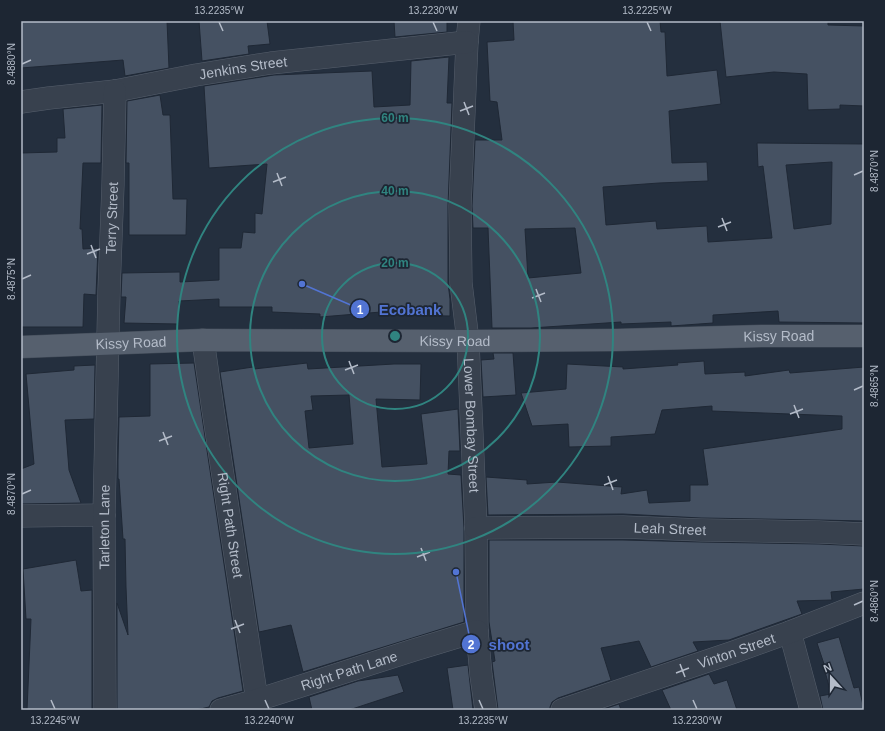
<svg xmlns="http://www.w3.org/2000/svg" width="885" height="731" font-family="Helvetica,sans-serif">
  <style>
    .building { fill: #455162; stroke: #1f2835; fill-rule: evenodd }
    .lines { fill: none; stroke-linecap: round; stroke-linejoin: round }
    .minor-casing { stroke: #565f6c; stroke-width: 23 }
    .major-casing { stroke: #414a57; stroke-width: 23 }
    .minor { stroke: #38414e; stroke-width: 22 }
    .major { stroke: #56606e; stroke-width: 22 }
    .ticks { fill: none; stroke: #b4bcc9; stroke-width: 1.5 }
    .ring { fill: none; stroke: #308480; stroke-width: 2 }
    .labels { text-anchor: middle; stroke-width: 3.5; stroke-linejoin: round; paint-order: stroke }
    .street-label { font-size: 14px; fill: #b4bcc9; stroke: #1d2633 }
    .centre { fill: #308480; stroke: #1d2633; stroke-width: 2 }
    .ring-label { font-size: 12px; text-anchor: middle; font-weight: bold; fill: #308480; stroke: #1d2633; stroke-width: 3.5; stroke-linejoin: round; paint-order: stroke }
    .leader { fill: none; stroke: #5274d3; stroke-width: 1.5 }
    .callout-dot { fill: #5274d3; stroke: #1d2633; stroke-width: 1.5 }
    .mark-label { font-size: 12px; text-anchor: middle; font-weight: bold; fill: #fff }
    .callout-label { font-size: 15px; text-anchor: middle; font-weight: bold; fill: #5274d3; stroke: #1d2633; stroke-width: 3.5; stroke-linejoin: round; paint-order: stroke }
    .neatline { fill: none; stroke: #b4bcc9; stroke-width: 1.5 }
    .ticks-label { font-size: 10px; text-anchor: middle; fill: #b4bcc9 }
  </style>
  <rect width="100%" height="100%" fill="#242f3e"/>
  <g class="building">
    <path d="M21 21H167L169 68 125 76 123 60 21 68Z"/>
    <path d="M199 21H267L270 44 248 46 249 54 202 61Z"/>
    <path d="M394 21H447V32L395 37Z"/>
    <path d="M513 21H660L661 32H665L667 76 717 70 721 104 669 111 672 163 707 162 708 181 659 183 603 187 606 225 656 221 657 229 707 226 708 242 772 238 763 166 758 167 757 143 864 144V323L779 322 778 311 713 315V323L671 326V322L621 324V322L531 328H492L488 228H473L472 206 475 140H502L497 102 490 101 487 42 514 40ZM832 162 831 224 794 229 786 165ZM575 228 581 273 528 278 525 229Z"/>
    <path d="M720 21H828V25L864 26V106L840 105V109L808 110 807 74 774 72 726 77Z"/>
    <path d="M449 57 447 103H452L448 206V283L450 299V316L381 315V312L320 317V314L272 312V307H219V299L179 301 178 324 124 323 126 297H121L122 273 180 272V282L219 280V248H241L243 232 255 233V213L262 214 267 164 209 168 204 86 274 75 372 71 374 107 410 105 411 61Z"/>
    <path d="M160 95 163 115H170L173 199H187L186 235H129V163H126L127 101Z"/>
    <path d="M102 105 101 163H83L80 229H82L83 249 98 248 96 295 84 294 83 327H21V153L57 152V138H65L63 109Z"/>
    <path d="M493 353H513L516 395 483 397 481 360 494 359Z"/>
    <path d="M704 361 705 374 745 372V376L789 370 790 373 864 367V521L819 520 701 518 623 514 488 515 486 477 527 480V484L557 482 622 487 621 494 647 490 649 503 690 501V485H708L703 449 842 429V416L712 411V406L662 410 655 434 611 437V446L569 447 568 424 532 426 521 393 566 389 567 364 623 367V369L678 365 677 363Z"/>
    <path d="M194 363 243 691 218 698 212 701 209 707 196 710H117V603L128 635 126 587 125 539H123L119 479H118V460L119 417 150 416V364Z"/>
    <path d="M307 363 308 369 394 364H421L420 400 376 399 382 467 427 464 421 414 458 409 460 451H449L448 474 461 475 464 528V622L303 672 291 625 259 632 220 372 253 367 254 369ZM349 395 353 444 309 448 305 411 313 410 311 396Z"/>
    <path d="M95 365 94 419 65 420 69 470 81 503 21 504V469L34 464 26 374 74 370V366Z"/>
    <path d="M489 540H623L701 542 819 544 864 546V589L831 592 832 600 797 601 802 614 729 640 693 642 698 651 651 667 639 641 601 648 611 680 558 698 552 702 550 707V710H498L492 662 495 661 489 622Z"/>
    <path d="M76 560 81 591 92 590V710H27L31 619H26L23 569Z"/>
    <path d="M839 637 854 688 859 687 864 710H823L820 696 831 694 823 664H824L817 643Z"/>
    <path d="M468 665 473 710H453L447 668Z"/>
    <path d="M709 674 714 684 727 680 737 710H671L662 690Z"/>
    <path d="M398 675 404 692 349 710H312L309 697 358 681Z"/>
    <path d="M619 704 621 710H601Z"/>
  </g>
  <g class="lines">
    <g class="minor-casing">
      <g id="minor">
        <path id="s1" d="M469 21 467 42 460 206 461 283 468 341 476 528 477 631 481 675 486 710"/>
        <path id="s2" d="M21 102 49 98 115 91 196 75 271 63 467 42"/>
        <path id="s3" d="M203 340 213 410 257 700 258 710"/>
        <path d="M21 516 104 515"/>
        <path id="s4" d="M476 528 623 527 701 530 819 532 864 534"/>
        <path d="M790 632 811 710"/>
        <path id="s5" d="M105 710 104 515 109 291 113 185 115 91"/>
        <path id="s6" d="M221 710 257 700 414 650 477 631"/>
        <path id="s7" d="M562 710 734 652 790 632 864 603"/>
      </g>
    </g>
    <g class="major-casing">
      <g id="major">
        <path id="s8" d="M21 347 203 340 468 341 617 340 761 336H864"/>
      </g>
    </g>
    <use href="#minor" class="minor"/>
    <use href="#major" class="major"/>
  </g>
  <path class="ticks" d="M219 22 223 31M433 22 437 31M647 22 651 31M22 64 31 60M464 102 469 115M460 111 473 106M277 173 282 186M854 175 863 171M273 182 286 177M722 218 727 231M718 227 731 222M91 245 96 258M87 254 100 249M22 279 31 275M536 289 541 302M532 298 545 293M349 361 354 374M345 370 358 365M854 390 863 386M794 405 799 418M790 414 803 409M163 432 168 445M159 441 172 436M608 476 613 490M604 485 617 480M22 494 31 490M421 548 426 561M417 557 430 552M854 605 863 601M235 620 240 633M231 629 244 624M680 664 685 677M676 673 689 668M51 700 55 709M265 700 269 709M479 700 483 709M693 700 697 709"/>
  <g class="ring">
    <circle cx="395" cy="336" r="73"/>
    <circle cx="395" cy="336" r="145"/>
    <circle cx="395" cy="336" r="218"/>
  </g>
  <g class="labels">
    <g class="street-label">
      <text dy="5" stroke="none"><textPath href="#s2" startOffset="225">Jenkins Street</textPath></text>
      <text dy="5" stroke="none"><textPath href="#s5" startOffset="492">Terry Street</textPath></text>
      <text dy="5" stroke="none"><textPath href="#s8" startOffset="758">Kissy Road</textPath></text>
      <text dy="5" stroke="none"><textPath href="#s8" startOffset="434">Kissy Road</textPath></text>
      <text dy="5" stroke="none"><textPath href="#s8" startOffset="110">Kissy Road</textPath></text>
      <text dy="5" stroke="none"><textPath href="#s1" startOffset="405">Lower Bombay Street</textPath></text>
      <text dy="5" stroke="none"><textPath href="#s3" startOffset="187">Right Path Street</textPath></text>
      <text dy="5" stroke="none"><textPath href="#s5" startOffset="183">Tarleton Lane</textPath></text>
      <text dy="5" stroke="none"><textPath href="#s4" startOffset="194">Leah Street</textPath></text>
      <text dy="5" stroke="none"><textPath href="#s7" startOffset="184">Vinton Street</textPath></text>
      <text dy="5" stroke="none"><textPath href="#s6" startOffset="134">Right Path Lane</textPath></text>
    </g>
  </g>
  <circle cx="395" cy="336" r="6" class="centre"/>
  <g class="ring-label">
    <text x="395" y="122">60 m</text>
    <text x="395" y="195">40 m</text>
    <text x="395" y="267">20 m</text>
  </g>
  <path class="leader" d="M302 284L360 309M456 572L471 644"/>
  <g class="callout-dot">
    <circle cx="302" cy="284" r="4"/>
    <circle cx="456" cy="572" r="4"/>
    <circle cx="360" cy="309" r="10"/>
    <circle cx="471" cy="644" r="10"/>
  </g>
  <g class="mark-label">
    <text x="360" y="314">1</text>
    <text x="471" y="649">2</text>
  </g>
  <g class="callout-label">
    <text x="410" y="315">Ecobank</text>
    <text x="509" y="650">shoot</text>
  </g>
  <rect width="885" height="731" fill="none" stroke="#1d2633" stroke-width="44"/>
  <g transform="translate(831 677) rotate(339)" stroke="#1d2633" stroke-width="3" paint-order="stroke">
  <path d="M0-3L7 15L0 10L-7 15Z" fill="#b4bcc9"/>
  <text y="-6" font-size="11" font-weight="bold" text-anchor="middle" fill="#b4bcc9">N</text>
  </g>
  <rect x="22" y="22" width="841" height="687" class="neatline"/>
  <g class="ticks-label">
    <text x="219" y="14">13.2235°W</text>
    <text x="433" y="14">13.2230°W</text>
    <text x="647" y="14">13.2225°W</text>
    <text transform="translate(11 64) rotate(-90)" y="4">8.4880°N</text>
    <text transform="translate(874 171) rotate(-90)" y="4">8.4870°N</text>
    <text transform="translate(11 279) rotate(-90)" y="4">8.4875°N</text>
    <text transform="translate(874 386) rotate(-90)" y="4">8.4865°N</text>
    <text transform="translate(11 494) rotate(-90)" y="4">8.4870°N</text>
    <text transform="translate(874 601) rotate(-90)" y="4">8.4860°N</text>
    <text x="55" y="724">13.2245°W</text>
    <text x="269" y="724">13.2240°W</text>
    <text x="483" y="724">13.2235°W</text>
    <text x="697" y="724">13.2230°W</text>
  </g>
</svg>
